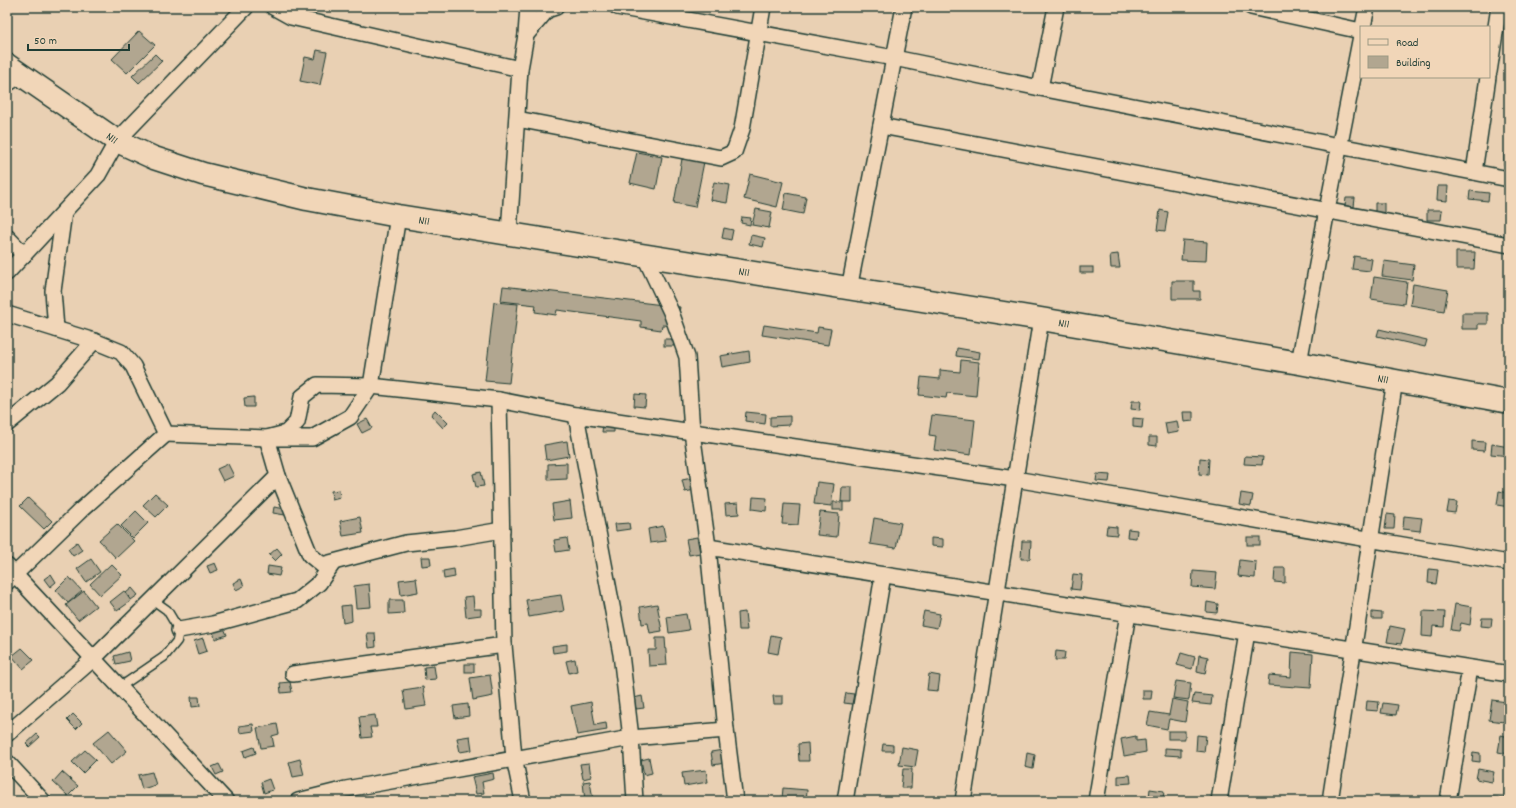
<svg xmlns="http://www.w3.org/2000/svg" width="1516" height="808" font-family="Dekko,sans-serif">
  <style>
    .building { fill: #b1a690; stroke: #1f3d34 }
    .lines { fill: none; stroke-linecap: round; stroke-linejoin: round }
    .service-casing { stroke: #1f3d34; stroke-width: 11 }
    .minor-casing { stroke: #1f3d34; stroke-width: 18 }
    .primary-casing { stroke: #1f3d34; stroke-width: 25 }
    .service { stroke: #f1d6b8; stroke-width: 8 }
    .minor { stroke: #f1d6b8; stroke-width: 15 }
    .primary { stroke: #f1d6b8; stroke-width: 22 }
    .labels { text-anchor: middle; stroke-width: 4; stroke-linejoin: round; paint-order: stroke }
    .street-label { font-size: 12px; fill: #1f3d34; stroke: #f1d6b8 }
  </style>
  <rect width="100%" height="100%" fill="#e9d0b3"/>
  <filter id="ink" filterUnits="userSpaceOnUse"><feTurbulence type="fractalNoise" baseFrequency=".025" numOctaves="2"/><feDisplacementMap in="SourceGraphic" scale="8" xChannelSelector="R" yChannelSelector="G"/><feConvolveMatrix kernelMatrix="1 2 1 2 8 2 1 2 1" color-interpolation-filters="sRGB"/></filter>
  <g filter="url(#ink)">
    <g class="building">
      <path d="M139 31 155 45 127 73 112 59Z"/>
      <path d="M317 50 327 52 320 85 300 81 305 57 315 59Z"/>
      <path d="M155 54 162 61 139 83 132 76Z"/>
      <path d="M637 152 662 157 656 189 630 183Z"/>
      <path d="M1504 154H1509V164L1504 165Z"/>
      <path d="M682 159 704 162 695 207 674 203Z"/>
      <path d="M750 174 783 182 777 207 744 199Z"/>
      <path d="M714 182 730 185 727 203 710 200Z"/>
      <path d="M1438 186H1448L1447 201 1437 200Z"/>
      <path d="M1470 191 1489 193 1488 201 1469 199Z"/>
      <path d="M786 193 806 197 803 214 783 210Z"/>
      <path d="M1346 198H1355L1354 207 1345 206Z"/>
      <path d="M1375 203H1384V213L1375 212Z"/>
      <path d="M756 209 772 212 769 228 752 225Z"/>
      <path d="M1160 210 1168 212 1165 231 1157 230Z"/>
      <path d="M1427 210H1442L1441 220H1427Z"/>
      <path d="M742 217 751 218 750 225 741 223Z"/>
      <path d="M724 228 733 230 731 240 722 238Z"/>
      <path d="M751 235 765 238 763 247 749 244Z"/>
      <path d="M1183 240 1207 242 1206 261 1181 260Z"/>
      <path d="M1456 252H1475L1474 269H1456Z"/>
      <path d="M1118 254 1120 268H1111L1110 255Z"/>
      <path d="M1354 256 1372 259 1370 271 1352 269Z"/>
      <path d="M1384 261 1414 265 1412 280 1382 276Z"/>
      <rect x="1080" y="267" width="13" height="6"/>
      <path d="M1374 277 1407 282 1404 304 1371 299Z"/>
      <path d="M1172 281H1194V291H1200V299H1172Z"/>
      <path d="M1413 284 1448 290 1444 311 1410 305Z"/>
      <path d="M503 286 680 307 677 326 662 325 661 330 641 327V321L557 310 556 315 535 312 536 305 501 301Z"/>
      <path d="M494 302 518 304 509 383 485 381Z"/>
      <path d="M1462 313H1488V324H1478V329H1462Z"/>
      <path d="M764 325 817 333 818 327 831 329 828 345 762 335Z"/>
      <path d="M1379 329 1427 340 1425 347 1377 336Z"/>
      <rect x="664" y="339" width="10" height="7"/>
      <path d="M957 348 980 352 979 359 956 356Z"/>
      <path d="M749 351 750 362 722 367 720 356Z"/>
      <path d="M961 360 979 362 976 396 947 393 946 398 919 395 921 377 940 379V370L960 372Z"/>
      <path d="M635 394 646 395 645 407 634 406Z"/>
      <path d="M254 397V407H245L244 398Z"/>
      <path d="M1132 401H1141L1140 410 1131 409Z"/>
      <path d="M435 410 448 423 443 428 431 415Z"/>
      <path d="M746 412 766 414 765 424 745 421Z"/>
      <path d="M1183 412H1193V421L1184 422Z"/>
      <path d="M932 415 975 420 971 455 934 450 936 436 929 435Z"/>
      <path d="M790 416V425L770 426V417Z"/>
      <path d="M1133 418 1143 419 1142 428 1133 427Z"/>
      <path d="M367 419 372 428 362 433 357 424Z"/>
      <path d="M1177 421 1179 432 1167 434 1165 423Z"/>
      <path d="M603 424 614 425V432H602Z"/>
      <path d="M1149 437H1157V446L1149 445Z"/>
      <path d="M567 441 569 456 546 460 544 445Z"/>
      <path d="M1472 441 1485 442 1484 451 1472 450Z"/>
      <path d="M1492 444 1509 447V456L1491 454Z"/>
      <path d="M1245 456 1263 457 1262 465 1244 464Z"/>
      <path d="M1200 458 1209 459 1208 475 1199 474Z"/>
      <path d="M567 463V479L548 480V464Z"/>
      <path d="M228 464 234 476 223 481 217 469Z"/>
      <path d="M481 472 484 486 476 487 473 474Z"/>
      <path d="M1097 474 1110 475 1109 482 1096 481Z"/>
      <path d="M697 477 699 489 685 492 682 480Z"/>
      <path d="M817 482 834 484 831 506 814 504Z"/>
      <path d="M842 487H852V502H841Z"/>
      <path d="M339 490 340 498 332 500 331 491Z"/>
      <path d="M1499 491 1509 493V507L1497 505Z"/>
      <path d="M155 493 168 505 156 517 143 505Z"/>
      <path d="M1241 493 1253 495 1251 506 1239 504Z"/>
      <path d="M753 497 767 498 766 511 752 509Z"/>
      <path d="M28 498 52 521 44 529 20 506Z"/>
      <path d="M570 501 572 518 554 520 552 504Z"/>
      <path d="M1449 501 1457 502 1455 513 1447 512Z"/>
      <rect x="833" y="502" width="10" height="8"/>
      <path d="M738 503 739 514 726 515 725 504Z"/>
      <path d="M784 504 800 505 798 525 782 524Z"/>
      <path d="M274 507 292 510 291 516 273 513Z"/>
      <path d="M136 511 148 523 133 538 121 526Z"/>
      <path d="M820 512 839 514 837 537 817 535Z"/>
      <path d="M1387 514 1395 515 1394 529H1385Z"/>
      <path d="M1404 516 1422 518 1420 531 1403 529Z"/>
      <path d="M360 517 363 533 343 536 340 521Z"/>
      <path d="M874 518 901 523 896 548 870 544Z"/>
      <path d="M629 523 630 529 616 531 615 524Z"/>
      <path d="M117 524 134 541 116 558 99 540Z"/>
      <path d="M663 526 666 541 650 543 648 529Z"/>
      <path d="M1107 526 1117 527V535L1106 534Z"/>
      <path d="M1128 529 1137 530 1136 538 1127 537Z"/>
      <path d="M697 537 700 553 689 555 686 539Z"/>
      <rect x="1247" y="537" width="13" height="8"/>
      <path d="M567 538 569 550 556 552 554 540Z"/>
      <path d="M931 538 943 539V547L931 546Z"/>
      <path d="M1022 541H1031L1030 559H1021Z"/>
      <path d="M77 542 82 550 73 556 68 549Z"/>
      <path d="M277 548 282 554 275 561 269 555Z"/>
      <path d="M421 557H430L431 565 422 566Z"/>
      <path d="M91 559 100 572 86 582 77 569Z"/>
      <path d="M1240 560 1256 562 1255 578 1238 576Z"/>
      <path d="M215 563 218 570 210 573 207 566Z"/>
      <path d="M111 564 122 575 100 595 90 584Z"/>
      <path d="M268 566 281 568 279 576 267 574Z"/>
      <path d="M1275 568H1285V583L1274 582Z"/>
      <path d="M454 569 455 577 444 579 443 571Z"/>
      <path d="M1429 569 1438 570 1436 584 1428 583Z"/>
      <path d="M1193 571 1217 573 1215 589 1192 587Z"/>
      <path d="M51 574 56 582 50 587 44 579Z"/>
      <path d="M1073 574 1082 575 1080 590 1071 589Z"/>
      <path d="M69 577 82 591 68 603 56 590Z"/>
      <path d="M416 578 418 592 401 595 399 580Z"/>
      <path d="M241 579 244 586 236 590 233 583Z"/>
      <path d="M369 584 371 607 356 608 354 586Z"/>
      <path d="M132 588 138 595 131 600 126 593Z"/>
      <path d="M84 591 96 606 78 620 66 605Z"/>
      <path d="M124 591 131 601 117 611 110 602Z"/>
      <path d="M561 595 564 611 529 617 526 600Z"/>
      <path d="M473 596 474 609H481V615L466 617 464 597Z"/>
      <path d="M389 600H403L404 613 389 614Z"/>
      <path d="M1207 602 1218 604 1217 613 1206 612Z"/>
      <path d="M657 604 662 631 650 633 648 623 642 624 640 607Z"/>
      <path d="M1455 604 1472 607 1470 625 1461 623 1459 631 1451 630Z"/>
      <path d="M351 605 352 621 343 623 341 606Z"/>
      <path d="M924 611 940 614 937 628 921 625Z"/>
      <path d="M1423 611 1445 612 1444 627 1433 626 1432 637 1422 636Z"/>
      <path d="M745 612 747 630H739L738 613Z"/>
      <path d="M1372 612 1382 613V619H1372Z"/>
      <path d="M686 614 689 630 669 633 667 617Z"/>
      <path d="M1482 618H1492L1491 627 1481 626Z"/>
      <path d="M1390 626 1405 629 1401 644 1387 642Z"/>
      <path d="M224 628 227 635 215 639 213 631Z"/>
      <path d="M367 633H375L376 647 369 648Z"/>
      <path d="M771 635 781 637 778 654 768 652Z"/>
      <path d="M203 638 207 651 198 654 194 641Z"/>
      <path d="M656 638H665L667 665 649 666 648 650H656Z"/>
      <path d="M567 644V651L553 653 552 646Z"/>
      <path d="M22 648 34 660 23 669 12 656Z"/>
      <path d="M1056 651 1065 652 1064 660H1055Z"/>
      <path d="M128 652 130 661 116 664 114 656Z"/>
      <path d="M1292 652 1313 654 1311 688 1268 685 1269 675 1291 677Z"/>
      <path d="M1181 653 1195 657 1192 669 1177 665Z"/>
      <path d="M1199 655 1208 657 1205 674 1197 672Z"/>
      <path d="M575 659 577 671 569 673 566 661Z"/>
      <rect x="465" y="664" width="9" height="8"/>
      <path d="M434 666 436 679 425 680 424 667Z"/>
      <path d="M929 674 940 676 938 691 927 690Z"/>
      <path d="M490 675 493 696 473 700 470 678Z"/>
      <path d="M1176 681 1191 683 1189 700 1173 698Z"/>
      <path d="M290 682 292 692 281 693 280 683Z"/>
      <path d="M423 687 426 706 406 709 403 690Z"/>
      <path d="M1143 690H1152L1151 699H1143Z"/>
      <path d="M846 693 854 694 852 704 844 703Z"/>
      <path d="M1194 694 1212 696 1211 705 1192 703Z"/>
      <path d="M642 696 644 708 636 709 634 698Z"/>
      <path d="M773 696H783V704H774Z"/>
      <path d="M191 697H199L200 706 192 707Z"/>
      <path d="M1172 699 1188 702 1185 722 1169 719 1167 729 1147 725 1150 712 1169 715Z"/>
      <path d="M1492 700 1507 702 1504 722 1489 720Z"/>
      <path d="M1367 701 1379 702 1378 711 1366 710Z"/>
      <path d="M591 702 595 725 606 723 607 730 577 735 571 706Z"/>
      <path d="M1383 703 1398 705 1396 715 1381 713Z"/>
      <path d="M468 704 469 716 455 718 453 706Z"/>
      <path d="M1507 706H1509V723H1506Z"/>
      <path d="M73 714 82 723 76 729 67 720Z"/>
      <path d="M375 715 377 727H370L372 737 362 738 359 717Z"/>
      <path d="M253 724 254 731 240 733 239 726Z"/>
      <path d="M277 724 279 734 272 736 274 746 261 748 257 728Z"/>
      <path d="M109 730 127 751 111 764 93 743Z"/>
      <rect x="1168" y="731" width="17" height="8"/>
      <path d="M37 734 40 737 29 747 26 744Z"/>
      <path d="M1197 735 1206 736 1204 752 1196 751Z"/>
      <path d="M1501 735 1509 737V754L1498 752Z"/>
      <path d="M470 736 472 750 460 752 457 738Z"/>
      <path d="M1136 736V741L1145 740 1146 752 1124 756 1121 739Z"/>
      <path d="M808 743 809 761H799L798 744Z"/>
      <path d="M883 744 893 745V751H882Z"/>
      <path d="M254 747 256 753 245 757 243 751Z"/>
      <path d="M902 747 918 750 915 767 899 765Z"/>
      <path d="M1165 748 1181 749V756L1165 755Z"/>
      <path d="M85 750 96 760 83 773 72 762Z"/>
      <path d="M723 750 725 763 713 765 711 752Z"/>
      <path d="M1473 752 1480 753V762L1472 761Z"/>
      <path d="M1027 753 1035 755 1033 769 1025 767Z"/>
      <path d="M649 758 652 773 644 775 641 760Z"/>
      <path d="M300 759 304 775 293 777 289 762Z"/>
      <path d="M589 763 591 777 583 779 580 764Z"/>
      <path d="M219 764 223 772 216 775 212 767Z"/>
      <path d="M903 769H912L911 788H901Z"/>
      <path d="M1478 769 1494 772 1492 782 1476 779Z"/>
      <path d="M706 770 708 782 684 786 682 773Z"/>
      <path d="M62 772 78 786 68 796 53 782Z"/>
      <path d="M152 772 156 785 142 789 138 775Z"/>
      <path d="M493 773 494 779 482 782 484 793 476 794 472 777Z"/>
      <path d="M1130 775 1131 783 1118 784V776Z"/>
      <path d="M269 779 273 790 264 793 261 782Z"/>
      <path d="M590 781 593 800 585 801 583 782Z"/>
      <path d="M1505 786 1509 787V801H1491V797L1504 798Z"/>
      <path d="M783 788 807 790 806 801 782 799Z"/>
      <path d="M1150 789 1164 791 1163 799 1149 797Z"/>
    </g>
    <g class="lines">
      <g class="service-casing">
        <path id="service" d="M120 687 164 657 177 641 179 630 167 610 153 600"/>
      </g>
      <g class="minor-casing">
        <g id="minor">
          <path d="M273 7 291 17 520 69"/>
          <path d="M617 7 894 58 1040 88 1509 179"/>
          <path d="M1251 7 1361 31"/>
          <path d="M1363 27 1367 7"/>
          <path d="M526 35 528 7"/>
          <path d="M1489 72 1499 7"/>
          <path d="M7 84 21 75"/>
          <path d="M1040 88 1056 7"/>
          <path d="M517 119 721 158 734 152 742 129 763 7"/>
          <path d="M881 126 1509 245"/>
          <path d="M1474 172 1488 77"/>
          <path d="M398 216 371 386 350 417 312 438H267L278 476 310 555 322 565 406 543 455 538 502 530"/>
          <path d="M509 233 520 69 526 35 547 10 556 7"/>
          <path d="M7 237 24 255"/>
          <path d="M644 255 671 312 687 357 692 432 708 547 726 730 735 801"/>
          <path d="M7 273 98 175 117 141 246 7"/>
          <path d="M849 289 904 7"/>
          <path d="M7 314 94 341 121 352 133 366 166 434 267 438 286 433 297 422 302 397 317 385 371 386 499 400 576 415 1015 479 1509 563"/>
          <path d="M56 329 53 291 64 212"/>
          <path d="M1299 363 1327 210 1361 36"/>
          <path d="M499 400 504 645 514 758 523 801"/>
          <path d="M576 415 621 654 631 738 635 801"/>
          <path d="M7 424 57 383 94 341"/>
          <path d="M708 547 1509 674"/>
          <path d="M7 566 226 801"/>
          <path d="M7 582 81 510 166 434"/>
          <path d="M179 630 213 624 297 601 319 583 333 563"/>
          <path d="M293 674 504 645"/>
          <path d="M7 734 93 659 278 476"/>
          <path d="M7 762 43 801"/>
          <path d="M298 801 346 789 631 738 726 730"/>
          <path d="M845 801 883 575"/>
          <path d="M963 801 1041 319"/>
          <path d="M1096 801 1128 614"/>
          <path d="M1219 801 1247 632"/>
          <path d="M1330 801 1395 380"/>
          <path d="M1448 801 1470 668"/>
        </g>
      </g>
      <g class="primary-casing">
        <g id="primary">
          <path id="s1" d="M7 65 117 141 154 158 203 174 307 199 398 216 1041 319 1299 363 1509 402"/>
        </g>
      </g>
      <use href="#service" class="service"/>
      <use href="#minor" class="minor"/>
      <use href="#primary" class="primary"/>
    </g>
  </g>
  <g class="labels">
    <g class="street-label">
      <text dy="4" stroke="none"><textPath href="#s1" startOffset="128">N11</textPath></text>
      <text dy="4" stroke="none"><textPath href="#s1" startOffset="452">N11</textPath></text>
      <text dy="4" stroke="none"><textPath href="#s1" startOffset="776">N11</textPath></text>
      <text dy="4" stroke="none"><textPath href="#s1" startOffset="1100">N11</textPath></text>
      <text dy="4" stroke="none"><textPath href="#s1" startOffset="1424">N11</textPath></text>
    </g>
  </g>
  <rect width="1516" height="808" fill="none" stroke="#f1d6b8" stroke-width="24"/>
  <rect x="12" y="12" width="1492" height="784" fill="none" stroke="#1f3d34" stroke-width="1.5" filter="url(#ink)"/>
  <rect x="1360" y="26" width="130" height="52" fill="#f1d6b8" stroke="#9d9983"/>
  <rect x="1368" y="39" width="20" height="6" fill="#f1d6b8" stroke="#9d9983"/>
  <text x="1396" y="46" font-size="12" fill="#1f3d34">Road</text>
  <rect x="1368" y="56" width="20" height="12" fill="#b1a690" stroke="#9d9983"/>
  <text x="1396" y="66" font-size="12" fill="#1f3d34">Building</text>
  <path d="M28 44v6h101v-6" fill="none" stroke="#1f3d34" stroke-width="2"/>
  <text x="34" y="44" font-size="12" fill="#1f3d34" stroke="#f1d6b8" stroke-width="3" paint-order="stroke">50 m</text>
</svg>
